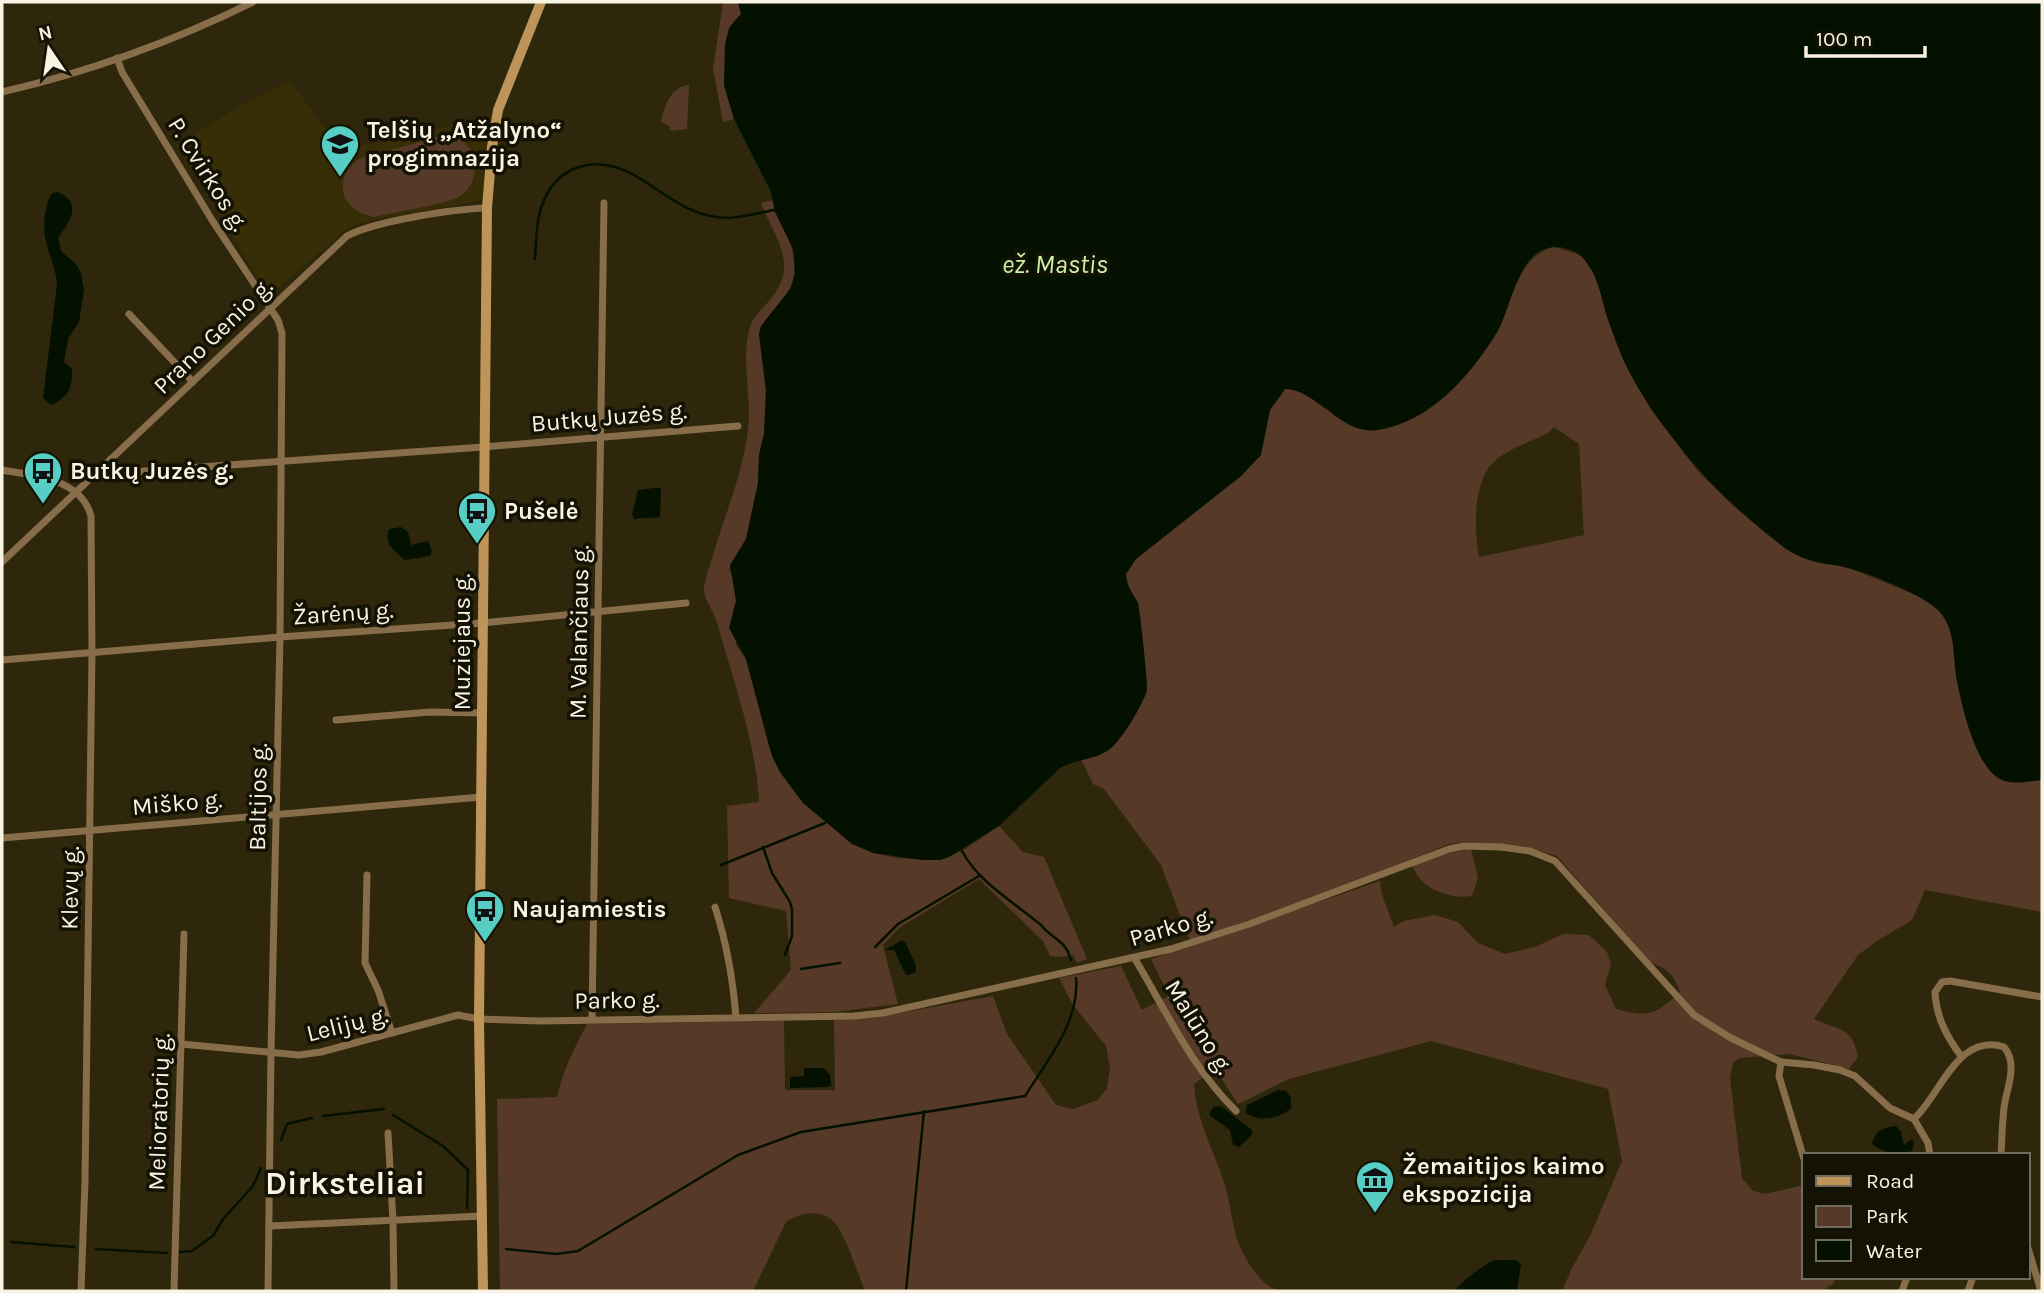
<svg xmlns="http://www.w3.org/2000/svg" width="2044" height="1293" font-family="Karla,sans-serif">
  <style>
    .built { fill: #372d06 }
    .green { fill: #563a27; fill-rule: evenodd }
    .water { fill: #041100 }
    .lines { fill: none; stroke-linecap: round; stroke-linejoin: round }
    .stream { stroke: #041100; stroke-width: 2.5 }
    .street { stroke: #886d4a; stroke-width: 7 }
    .secondary { stroke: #bf9459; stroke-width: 10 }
    .labels { text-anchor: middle; stroke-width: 7; stroke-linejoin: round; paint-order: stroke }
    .poi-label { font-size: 24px; font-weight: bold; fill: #f8f3e2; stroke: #141105; text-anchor: start }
    .street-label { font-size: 24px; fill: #f8f3e2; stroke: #141105 }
    .water-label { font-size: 26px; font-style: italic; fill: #caf2a8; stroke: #141105 }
    .district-label { font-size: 32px; font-weight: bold; fill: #f8f3e2; stroke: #141105 }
  </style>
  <rect width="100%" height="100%" fill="#2f270b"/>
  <path class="built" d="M290 81 335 142 352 148 492 116 486 156 483 200 357 223 344 231 269 296 176 145 250 100Z"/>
  <g class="green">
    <path d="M723 2H738L741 14 733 22 724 85 734 119 723 122 713 69Z"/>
    <path d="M689 85 687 129 671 131 669 126 661 121C665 106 670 87 689 85Z"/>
    <path d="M476 126V131L457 136C468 144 475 154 475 168 475 179 469 191 460 196 445 205 393 212 374 217 341 211 331 180 359 159Z"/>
    <path d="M773 200C785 234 808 264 784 298 775 310 763 319 759 334L766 391 764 434 759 455 758 483 746 539 729 569 734 579 736 601 733 610 736 645 746 659 769 747 780 772 804 804 873 853 897 858 940 860 962 851 999 826 1023 852 1044 857 1087 959 1077 963 1073 955 1059 957 1050 956 1043 941 979 879 899 928 883 945 898 1004 834 1012 754 1013 791 970 786 911 729 898 727 806 759 802C756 741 733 681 717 622 714 612 703 598 704 588 705 577 711 563 714 552 726 512 743 472 748 430 752 397 741 363 749 330 752 318 762 309 770 300 800 264 775 239 761 203Z"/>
    <path d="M1554 247 1581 255 1597 278 1609 321 1627 368 1651 410 1697 470 1732 505 1787 550 1809 560 1847 567 1918 596 1935 607 1947 619 1952 632 1957 680 1968 725 2012 781 2042 780V912L1925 890 1912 920 1877 941 1858 955 1814 1019C1838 1031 1852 1025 1858 1057L1849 1069 1790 1054 1740 1058 1733 1062 1730 1078 1742 1178 1753 1191 1765 1194 1804 1185V1277H1836L1834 1283 1822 1291H1562L1572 1268 1590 1236 1622 1161 1608 1089 1431 1041 1289 1079 1238 1104 1215 1069 1194 1084C1196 1123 1218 1157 1227 1193 1232 1213 1233 1233 1242 1251 1250 1267 1261 1284 1278 1291H865C857 1271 848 1242 836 1224 824 1208 800 1212 786 1222L753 1291H500L497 1099 557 1097C563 1071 574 1048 587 1024L784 1021 785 1090H835L834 1020 884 1016 993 996 1007 1034 1056 1105 1073 1109 1098 1100 1107 1088 1110 1068 1106 1046 1073 1005 1059 978 1121 966 1142 1010 1169 996 1151 959 1380 881 1382 895 1394 927 1404 921 1435 915 1458 922 1478 943 1505 954 1535 947 1563 934 1589 935 1607 952 1611 964 1605 985 1616 1009C1648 1018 1657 1014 1680 992 1674 976 1669 968 1651 963L1557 856 1528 847 1464 842 1449 844 1365 878 1190 941 1161 865 1104 789 1093 784 1081 759 1097 756 1109 750 1130 724 1147 689 1138 605 1128 589 1125 574 1136 559 1241 476 1260 455 1270 410 1285 389 1299 390 1324 408 1516 285C1525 266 1533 253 1554 247ZM1554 427 1579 444 1584 535 1479 557C1474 529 1472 478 1498 458 1513 447 1532 441 1548 433Z"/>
    <path d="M1471 849 1478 878 1472 896C1456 899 1434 893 1422 881 1418 877 1415 871 1412 866L1438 855Z"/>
  </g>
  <g class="water">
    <path d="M738 2H2042V780C2031 781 2013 785 2002 780 1976 769 1962 707 1957 681 1952 656 1957 630 1938 610 1922 594 1867 572 1844 567 1832 564 1820 564 1809 560 1790 554 1776 541 1761 529 1729 502 1701 475 1676 442 1658 419 1641 395 1628 369 1620 354 1614 336 1608 320 1599 292 1595 247 1555 247 1517 248 1512 309 1496 334 1470 376 1430 422 1378 430 1341 436 1319 390 1285 389L1270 410 1261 455 1241 476 1136 559 1126 574C1128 590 1132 591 1138 603 1140 610 1148 683 1147 690 1144 703 1121 741 1110 749 1095 760 1076 759 1060 768L999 826 949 857 940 860H923L873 853 852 844 803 803 780 772 772 756 746 659 729 628 736 601 730 565 746 539 758 483 759 455 764 434 766 391 759 334 761 326 791 288 795 273 793 249 775 212 771 192 734 119 724 85 725 44 729 28 741 14Z"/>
    <path d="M58 192C84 204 69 222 58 238L61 251 76 264 81 273 84 290 79 322 68 339 64 362 72 369C72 389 69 397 51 405L43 398 57 284C56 268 49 257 46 241 42 229 45 203 52 193Z"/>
    <path d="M654 488H661L660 517 634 519 632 514 638 490Z"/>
    <path d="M401 527 408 532 411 545 428 541 432 552 430 556 405 560C394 551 384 544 389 529Z"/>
    <path d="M902 940 905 942 916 965V972L909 975H906L894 950H885Z"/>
    <path d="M804 1068H824L830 1075 831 1085 828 1087 790 1088V1077L804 1076Z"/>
    <path d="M1278 1090 1286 1091 1291 1098V1108C1280 1119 1258 1123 1245 1112L1247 1105Z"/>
    <path d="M1221 1106 1252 1130V1135L1239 1147 1233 1145 1230 1130 1209 1115 1213 1107Z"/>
    <path d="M1896 1126 1901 1132 1904 1145 1910 1140 1914 1141 1912 1151C1898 1155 1883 1153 1872 1144 1875 1131 1883 1127 1896 1126Z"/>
    <path d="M1516 1260 1521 1264 1517 1291H1455C1458 1284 1485 1264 1492 1261 1499 1259 1508 1261 1516 1260Z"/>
  </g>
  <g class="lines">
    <g class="stream">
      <path d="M535 259C536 245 536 229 539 216 550 167 592 152 634 175 659 189 681 210 710 216 731 221 753 214 774 210"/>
      <path d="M763 847 772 873 790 902 792 909V936L785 955"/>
      <path d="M962 851C979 883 1014 902 1041 925 1054 941 1065 939 1071 960"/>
      <path d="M721 865 825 823"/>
      <path d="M875 947 898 924 979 876"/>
      <path d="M801 969 840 963"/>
      <path d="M393 1115 443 1146 468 1170 467 1208"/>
      <path d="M323 1116 384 1109"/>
      <path d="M281 1140 287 1124 312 1118"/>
      <path d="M11 1242 74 1247"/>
      <path d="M96 1249 167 1253"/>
      <path d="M506 1249 556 1254 578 1251 738 1155 801 1132 1025 1096C1047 1061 1080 1021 1076 978"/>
      <path d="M180 1252 192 1251 213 1236 223 1219 253 1186 261 1168"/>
      <path d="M906 1291 924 1111"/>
    </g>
    <g class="street">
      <path d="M117 58 122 72 212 220 278 320 282 333 280 637 271 1052 268 1291"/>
      <path d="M2 92C88 72 174 41 253 2"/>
      <path d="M129 314 193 382"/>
      <path d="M111 459 119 469 131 472 483 447 738 426"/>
      <path d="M2 470C34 476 81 478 91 516L92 653 85 1181 81 1291"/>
      <path d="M2 562 347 236C375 221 454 209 487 208"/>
      <path d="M2 660 280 637 482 623 686 603"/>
      <path d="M336 720 430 712 483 713"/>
      <path d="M2 838 481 797"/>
      <path d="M367 875 365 963 378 990 392 1033"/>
      <path d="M715 907C727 944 733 979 736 1018"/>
      <path d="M1135 959C1166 1011 1192 1068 1236 1111"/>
      <path d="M592 1019 604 203"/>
      <path d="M181 1044 299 1055 321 1052 458 1015 479 1019 540 1021 854 1016 883 1013 1171 949 1249 924 1449 849 1464 846 1501 847 1530 851 1555 861 1694 1015 1731 1038 1781 1062 1814 1065 1840 1070 1855 1076 1890 1108 1914 1119 1928 1143 1930 1155"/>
      <path d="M1961 1056C1947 1037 1936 1017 1935 992L1942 982 1950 981 2042 997"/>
      <path d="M1781 1062 1779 1076 1804 1159"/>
      <path d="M1914 1119C1941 1094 1958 1032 2004 1047 2019 1065 2006 1089 2004 1108 2002 1124 2002 1139 2001 1155"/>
      <path d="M388 1133 393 1221 394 1291"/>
      <path d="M270 1226 482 1216"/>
      <path d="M2028 1248 2041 1291"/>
      <path d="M174 1291 184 934"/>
      <path d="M1902 1291 1907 1277"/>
      <path d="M1968 1291 1973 1277"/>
    </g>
    <path class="secondary" d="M483 1291 479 1019 487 208 492 147 498 110 541 2"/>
  </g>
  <defs>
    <g id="school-pin" transform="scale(2.0125)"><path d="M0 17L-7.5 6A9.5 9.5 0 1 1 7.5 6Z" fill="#56cec4" stroke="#141105"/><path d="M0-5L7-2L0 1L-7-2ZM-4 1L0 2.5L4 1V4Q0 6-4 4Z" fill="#111"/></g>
    <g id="bus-pin" transform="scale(2.0125)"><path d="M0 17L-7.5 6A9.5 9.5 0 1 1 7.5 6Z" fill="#56cec4" stroke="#141105"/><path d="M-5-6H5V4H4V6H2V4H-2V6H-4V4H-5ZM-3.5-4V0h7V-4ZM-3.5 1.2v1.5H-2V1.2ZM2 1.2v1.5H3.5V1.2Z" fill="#111"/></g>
    <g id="museum-pin" transform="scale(2.0125)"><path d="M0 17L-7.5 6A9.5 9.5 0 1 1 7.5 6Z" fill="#56cec4" stroke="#141105"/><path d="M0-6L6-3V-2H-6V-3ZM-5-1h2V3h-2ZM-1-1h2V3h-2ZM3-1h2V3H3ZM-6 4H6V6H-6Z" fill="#111"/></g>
  </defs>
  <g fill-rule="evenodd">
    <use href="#school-pin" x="340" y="144"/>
    <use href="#bus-pin" x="43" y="471"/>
    <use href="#bus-pin" x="477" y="511"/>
    <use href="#bus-pin" x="485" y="909"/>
    <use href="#museum-pin" x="1375" y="1180"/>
  </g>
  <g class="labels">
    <g class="poi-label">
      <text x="367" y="138">Telšių „Atžalyno“<tspan x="367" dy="28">progimnazija</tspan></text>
      <text x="70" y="479">Butkų Juzės g.</text>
      <text x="504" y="519">Pušelė</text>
      <text x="512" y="917">Naujamiestis</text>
      <text x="1402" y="1174">Žemaitijos kaimo<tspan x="1402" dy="28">ekspozicija</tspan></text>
    </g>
    <g class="street-label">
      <text transform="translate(208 174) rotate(58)" y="8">P. Cvirkos g.</text>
      <text transform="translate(213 336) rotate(-44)" y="8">Prano Genio g.</text>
      <text transform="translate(609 417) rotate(-5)" y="8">Butkų Juzės g.</text>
      <text transform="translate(343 613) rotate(-4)" y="8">Žarėnų g.</text>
      <text transform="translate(579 632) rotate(-89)" y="8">M. Valančiaus g.</text>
      <text transform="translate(462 642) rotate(-90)" y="8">Muziejaus g.</text>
      <text transform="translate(258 797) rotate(-89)" y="8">Baltijos g.</text>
      <text transform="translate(177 803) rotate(-5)" y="8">Miško g.</text>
      <text transform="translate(70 888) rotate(-89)" y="8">Klevų g.</text>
      <text transform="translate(1171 927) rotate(-16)" y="8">Parko g.</text>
      <text transform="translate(617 1000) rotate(-1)" y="8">Parko g.</text>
      <text transform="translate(347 1024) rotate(-14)" y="8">Lelijų g.</text>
      <text transform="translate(1199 1027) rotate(58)" y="8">Malūno g.</text>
      <text transform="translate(159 1112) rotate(-88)" y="8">Melioratorių g.</text>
    </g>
    <g class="water-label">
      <text x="1055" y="273">ež. Mastis</text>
    </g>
    <g class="district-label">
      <text x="345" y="1194">Dirksteliai</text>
    </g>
  </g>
  <rect width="2044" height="1293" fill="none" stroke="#f8f3e2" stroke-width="7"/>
  <rect x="1802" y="1153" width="228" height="126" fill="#141105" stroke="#6f6b5d" stroke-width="2"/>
  <rect x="1816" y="1176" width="35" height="10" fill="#bf9459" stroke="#6f6b5d" stroke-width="2"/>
  <text x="1866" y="1188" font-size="21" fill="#f8f3e2">Road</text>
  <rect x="1816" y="1206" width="35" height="21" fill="#563a27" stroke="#6f6b5d" stroke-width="2"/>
  <text x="1866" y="1223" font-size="21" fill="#f8f3e2">Park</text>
  <rect x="1816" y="1240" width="35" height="21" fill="#041100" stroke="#6f6b5d" stroke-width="2"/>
  <text x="1866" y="1258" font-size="21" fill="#f8f3e2">Water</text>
  <g transform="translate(49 49) rotate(347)" stroke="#141105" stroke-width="5" paint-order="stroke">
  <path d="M0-5L12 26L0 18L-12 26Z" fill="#f8f3e2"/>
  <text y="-10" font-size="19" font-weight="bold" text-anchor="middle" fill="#f8f3e2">N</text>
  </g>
  <path d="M1806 46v10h119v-10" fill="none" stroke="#f8f3e2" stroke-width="3.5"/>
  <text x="1816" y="46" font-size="21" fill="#f8f3e2" stroke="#141105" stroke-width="5" paint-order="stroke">100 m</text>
</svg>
